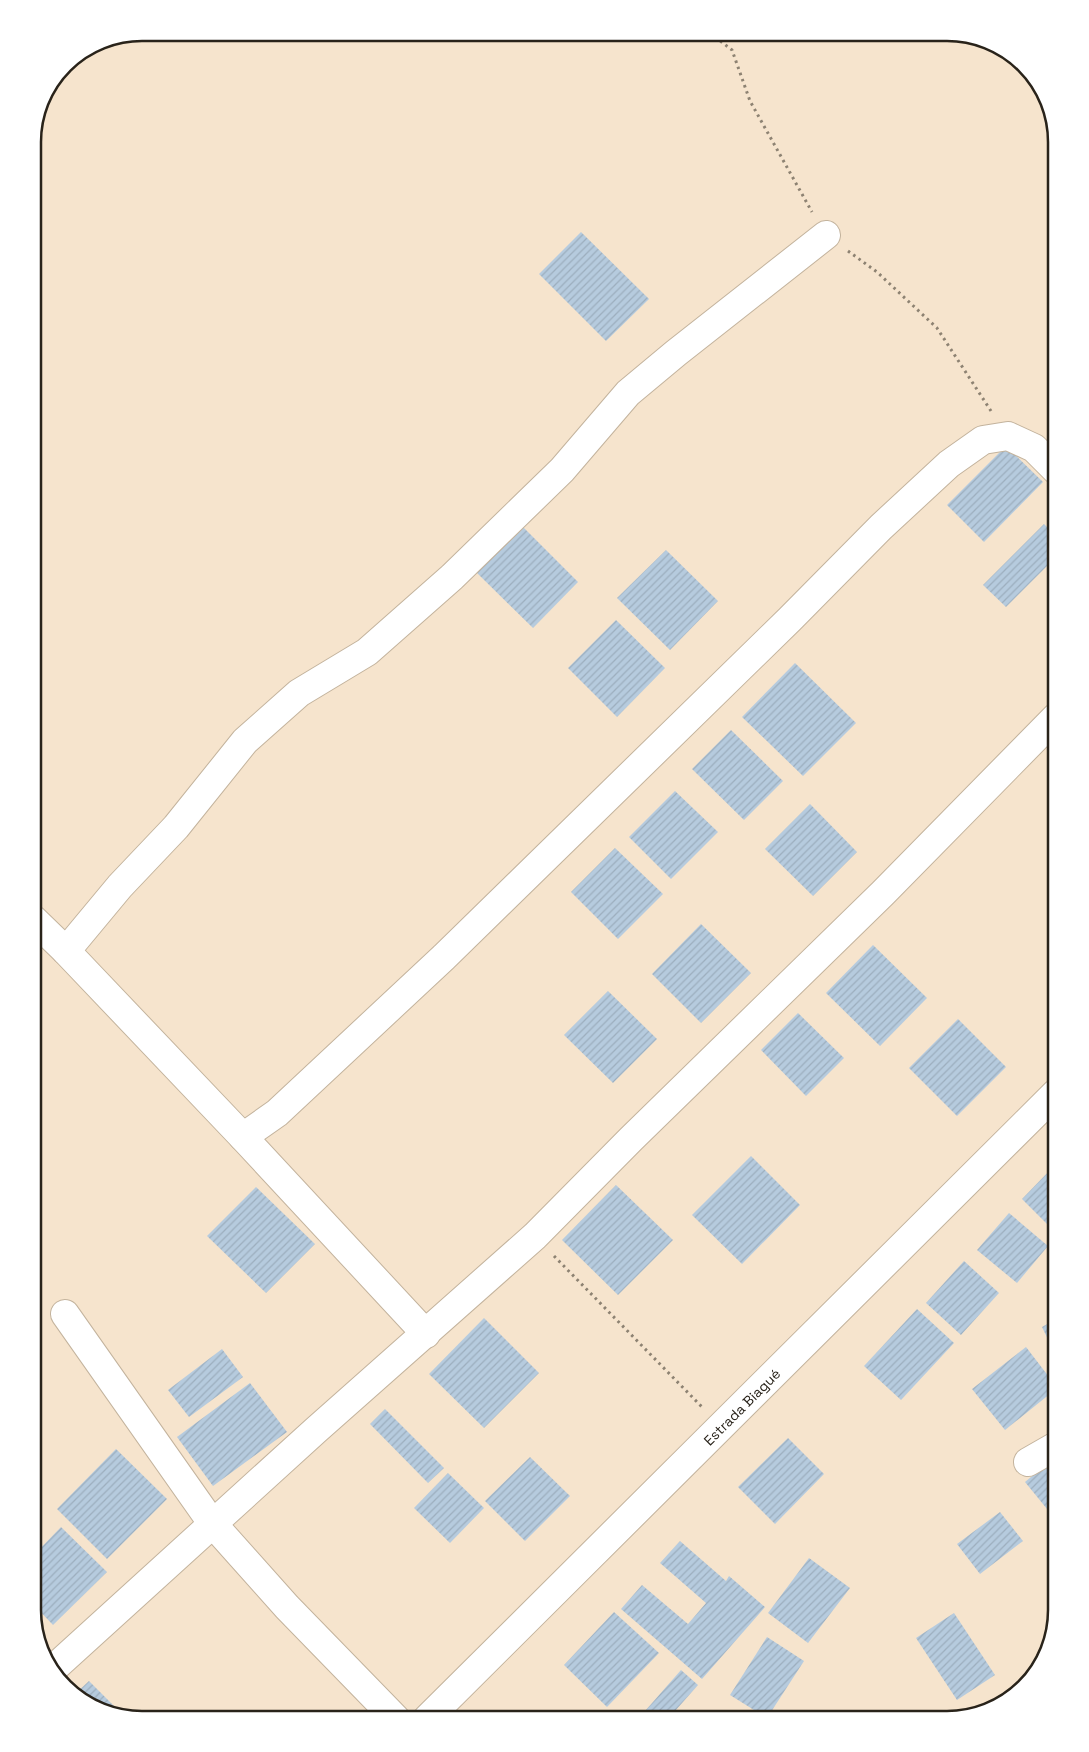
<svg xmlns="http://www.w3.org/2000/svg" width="1089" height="1752" font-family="'Space Grotesk',sans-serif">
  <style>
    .building { fill: url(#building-hatch) }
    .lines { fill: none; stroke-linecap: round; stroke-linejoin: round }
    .minor-casing { stroke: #c3b39d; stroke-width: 30 }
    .major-casing { stroke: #c3b39d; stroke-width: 30 }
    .path { stroke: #8d8272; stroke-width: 3; stroke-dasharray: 2.5 4; stroke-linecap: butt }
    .minor { stroke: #fff; stroke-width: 28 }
    .major { stroke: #fff; stroke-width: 28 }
    .labels { text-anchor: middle; stroke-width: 4; stroke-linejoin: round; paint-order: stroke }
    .street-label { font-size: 14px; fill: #29231a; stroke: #fff }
    .rim { fill: none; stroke: #29231a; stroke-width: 2.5 }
  </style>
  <defs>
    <pattern id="building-hatch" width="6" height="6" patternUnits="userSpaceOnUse" patternTransform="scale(1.25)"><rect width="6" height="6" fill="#b6cbde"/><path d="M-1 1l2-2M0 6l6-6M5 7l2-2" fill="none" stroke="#9caebe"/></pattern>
  </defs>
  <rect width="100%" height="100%" fill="#f6e4cd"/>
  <g class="building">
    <path d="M1056 161V195L1047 164Z"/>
    <path d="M581 232 649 299 606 341 539 274Z"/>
    <path d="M1006 446 1043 482 984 542 947 505Z"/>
    <path d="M520 524 578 582 533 628 474 570Z"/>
    <path d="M1044 524 1056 536V557L1006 607 983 585Z"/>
    <path d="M666 550 718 601 670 650 617 598Z"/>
    <path d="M616 620 665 668 617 717 568 668Z"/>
    <path d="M795 663 856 723 803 776 742 717Z"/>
    <path d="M731 730 783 781 744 820 692 769Z"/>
    <path d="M675 791 718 832 671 879 629 837Z"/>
    <path d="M810 804 857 852 813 896 765 849Z"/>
    <path d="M615 848 663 894 618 939 571 892Z"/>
    <path d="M701 924 751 973 701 1023 652 974Z"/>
    <path d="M873 945 927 998 880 1046 826 993Z"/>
    <path d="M608 991 657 1039 613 1083 564 1035Z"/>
    <path d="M798 1013 844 1058 806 1096 761 1050Z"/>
    <path d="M958 1019 1006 1067 957 1116 909 1068Z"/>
    <path d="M751 1156 800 1205 742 1264 692 1215Z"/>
    <path d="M1056 1164V1233L1022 1199Z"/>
    <path d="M616 1185 673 1240 618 1295 562 1240Z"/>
    <path d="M256 1187 315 1244 266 1293 207 1236Z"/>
    <path d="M1009 1213 1048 1246 1017 1283 977 1250Z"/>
    <path d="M964 1261 999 1293 961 1335 926 1303Z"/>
    <path d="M917 1309 954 1343 901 1400 864 1366Z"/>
    <path d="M484 1318 539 1373 484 1428 429 1374Z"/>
    <path d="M1056 1319V1356L1042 1327Z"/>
    <path d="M1026 1347 1056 1386V1389L1005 1430 972 1389Z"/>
    <path d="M222 1349 243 1377 189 1417 168 1390Z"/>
    <path d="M250 1383 287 1432 213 1486 177 1437Z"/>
    <path d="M385 1409 444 1468 428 1483 370 1424Z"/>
    <path d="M788 1438 824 1474 775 1524 738 1487Z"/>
    <path d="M116 1449 167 1499 107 1559 57 1509Z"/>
    <path d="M1056 1456V1520L1025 1482Z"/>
    <path d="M530 1457 570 1496 525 1541 485 1501Z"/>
    <path d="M448 1473 484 1508 450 1543 414 1508Z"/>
    <path d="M1000 1512 1023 1541 980 1574 957 1544Z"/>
    <path d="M61 1527 107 1572 53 1625 33 1604V1556Z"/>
    <path d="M680 1541 726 1581 729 1576 765 1607 702 1679 621 1609 642 1585 688 1624 706 1603 660 1563Z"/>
    <path d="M809 1558 850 1588 808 1643 768 1613Z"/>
    <path d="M614 1612 659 1653 607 1707 564 1665Z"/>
    <path d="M954 1613 995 1675 957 1700 916 1638Z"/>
    <path d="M767 1637 804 1661 767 1718 730 1695Z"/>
    <path d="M681 1670 698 1685 668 1719H638Z"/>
    <path d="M89 1681 124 1716 81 1701 75 1694Z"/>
    <path d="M558 1714 568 1719H555Z"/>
  </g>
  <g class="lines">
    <g class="minor-casing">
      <g id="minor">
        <path d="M33 919 66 951 243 1137 426 1334"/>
        <path d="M66 951 120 886 176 827 245 741 299 693 367 652 452 577 562 470 628 393 676 353 826 235"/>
        <path d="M243 1137 277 1113 444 957 790 619 881 527 949 464 983 440 1008 436 1034 448 1056 470"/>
        <path d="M65 1314 212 1523 287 1607 396 1719"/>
        <path d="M1028 1462 1056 1446"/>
        <path d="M53 1669 316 1430 535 1236 631 1139 883 893 1056 717"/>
      </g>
    </g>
    <g class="major-casing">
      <path id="major" d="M427 1719 1056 1093"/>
    </g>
    <g class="path">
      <path d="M710 33 732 50 750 101 812 212"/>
      <path d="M848 251 877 272 937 328 991 411"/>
      <path d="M554 1256 702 1407"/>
    </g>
    <use href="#minor" class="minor"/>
    <use href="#major" class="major"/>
  </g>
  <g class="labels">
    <g class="street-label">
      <text transform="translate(742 1407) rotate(-45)" y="5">Estrada Biagué</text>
    </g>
  </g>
  <path d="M0 0H1089V1752H0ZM142 41H947A101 101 0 0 1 1048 142V1610A101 101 0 0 1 947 1711H142A101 101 0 0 1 41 1610V142A101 101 0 0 1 142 41Z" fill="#fff" fill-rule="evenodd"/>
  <path class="rim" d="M142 41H947A101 101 0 0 1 1048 142V1610A101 101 0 0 1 947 1711H142A101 101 0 0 1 41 1610V142A101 101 0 0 1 142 41Z"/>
</svg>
